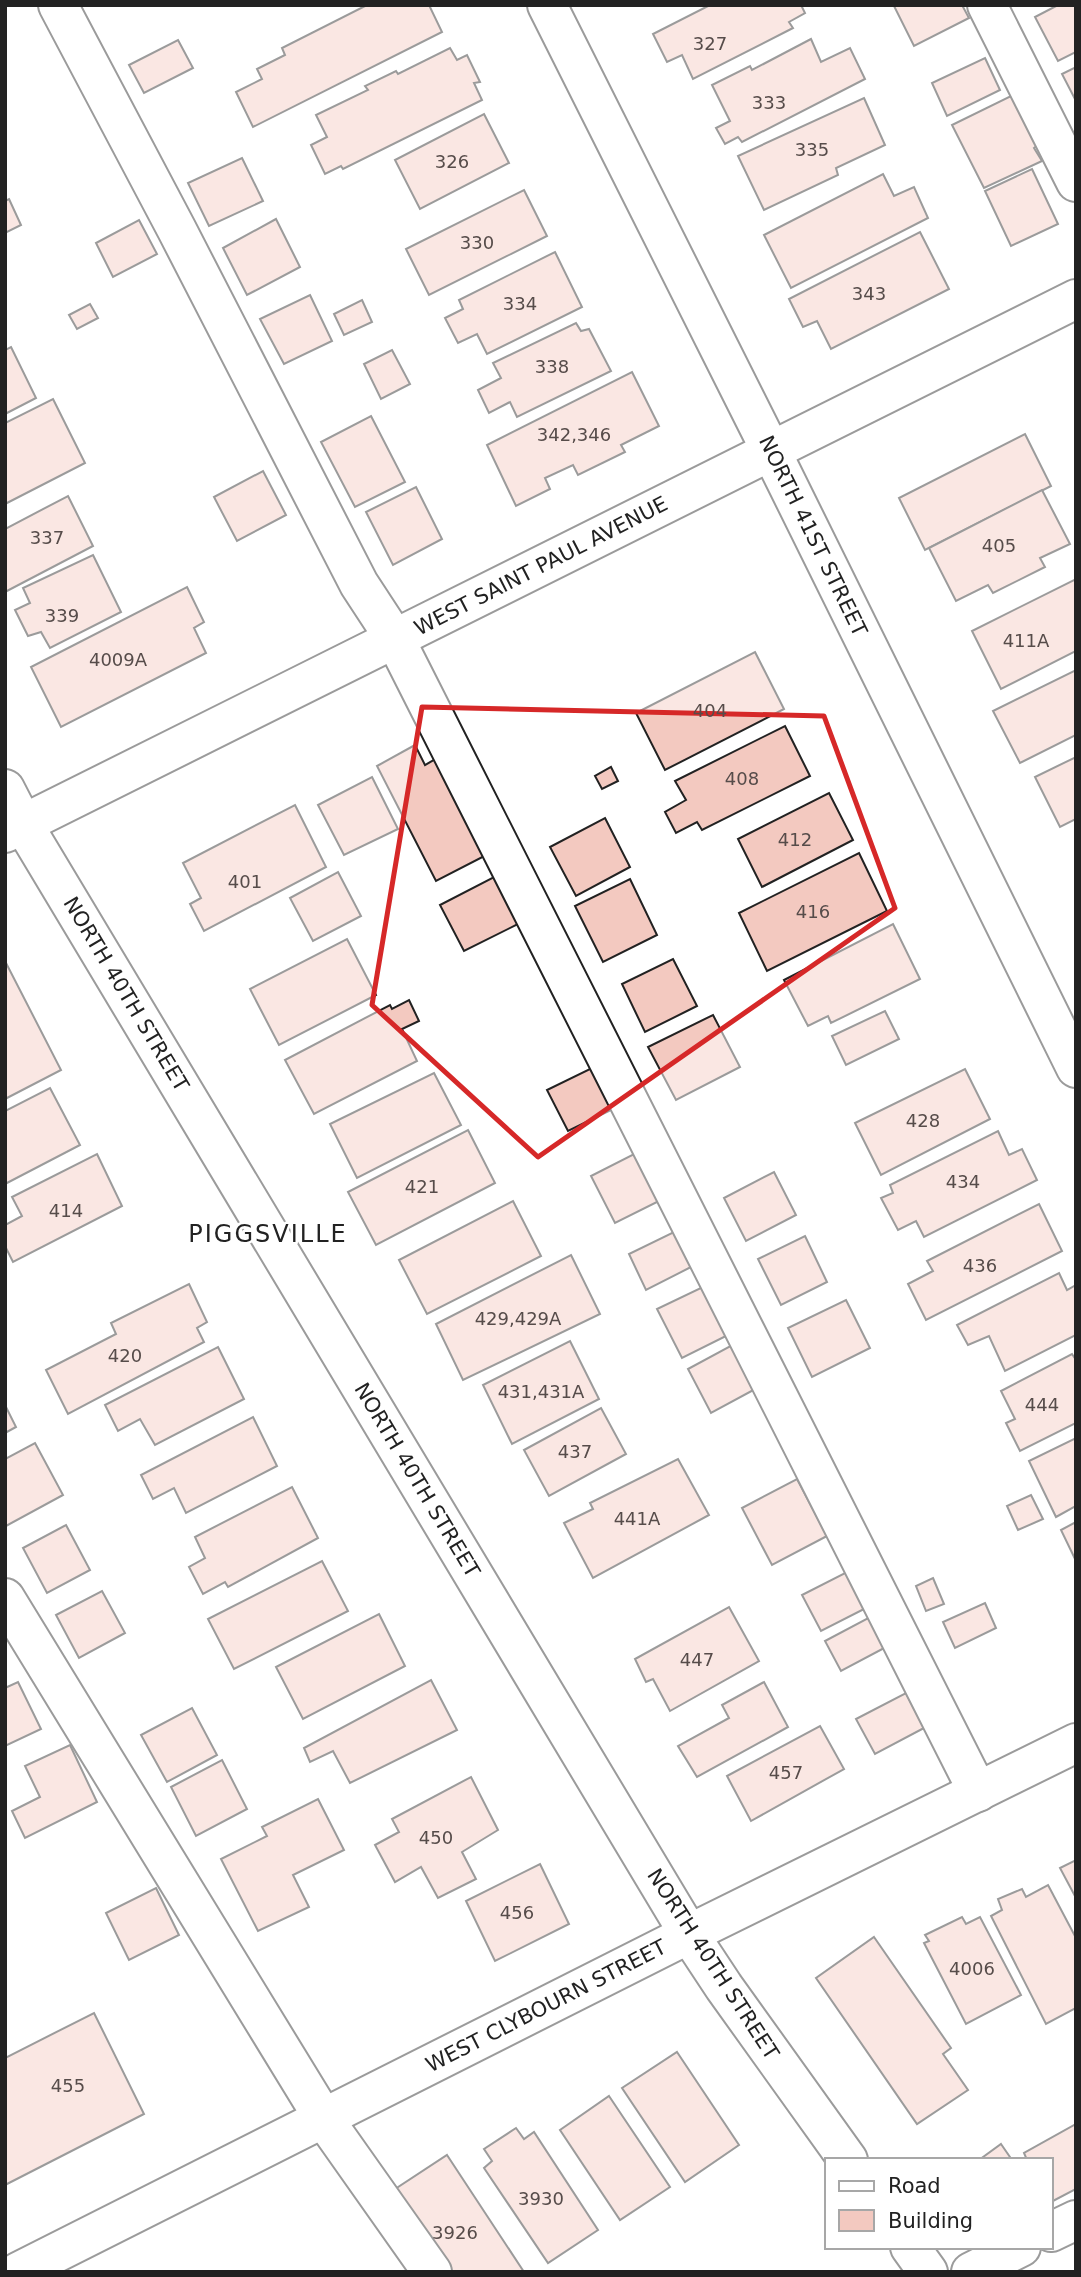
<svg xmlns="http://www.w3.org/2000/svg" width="1081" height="2277" font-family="'DejaVu Sans',sans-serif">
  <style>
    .building { fill: #f3c9c0; stroke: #222; stroke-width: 2 }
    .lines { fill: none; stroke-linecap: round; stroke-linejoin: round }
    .minor-casing { stroke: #222; stroke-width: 42 }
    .minor { stroke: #fff; stroke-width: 38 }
    .marked { fill: none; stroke: #d62828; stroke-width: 5; stroke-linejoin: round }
    .labels { text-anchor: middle; stroke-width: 5; stroke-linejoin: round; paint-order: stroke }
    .number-label { font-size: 18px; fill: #564c4a }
    .street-label { font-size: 21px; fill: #222; stroke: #fff }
    .quarter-label { font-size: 24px; letter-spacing: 2px; fill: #222; stroke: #fff }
  </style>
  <rect width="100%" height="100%" fill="#fff"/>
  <g class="building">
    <path d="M367 5H429L442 32 253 127 236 92 262 79 257 69 285 55 282 48Z"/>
    <path d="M710 5H801L805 13 789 22 793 28 693 79 682 55 667 62 653 34Z"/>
    <path d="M896 5H962L969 18 914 46 894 6Z"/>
    <path d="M1058 5H1076V52L1058 61 1035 17Z"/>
    <path d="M811 39 821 62 850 48 865 79 742 142 738 137 725 144 716 128 730 121 712 85 750 66 752 70Z"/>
    <path d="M178 40 193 68 144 93 129 65Z"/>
    <path d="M450 48 457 60 467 55 480 82 474 83 482 100 343 169 341 166 325 174 311 145 327 137 316 115 368 90 365 86 396 71 398 74Z"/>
    <path d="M985 58 1000 90 947 116 932 83Z"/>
    <path d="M1076 67V101L1062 74Z"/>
    <path d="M1013 95 1038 145 1034 148 1042 161 984 188 952 125Z"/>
    <path d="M864 98 885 145 836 168 838 175 764 210 738 156Z"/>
    <path d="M484 114 509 163 420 209 395 160Z"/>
    <path d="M242 158 263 201 209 226 188 183Z"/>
    <path d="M1032 169 1058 224 1011 246 985 191Z"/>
    <path d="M883 174 894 196 914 187 928 218 791 288 764 235Z"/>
    <path d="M524 190 547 236 429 295 406 249Z"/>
    <path d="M9 199 21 225 5 233V201Z"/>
    <path d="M276 219 300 267 247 295 223 248Z"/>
    <path d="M139 220 157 254 113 277 96 243Z"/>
    <path d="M920 232 949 289 831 349 817 321 803 327 789 299Z"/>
    <path d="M555 252 582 307 487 354 477 334 458 343 445 318 463 309 459 300Z"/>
    <path d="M310 295 332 341 284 364 260 319Z"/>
    <path d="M362 300 372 322 344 335 334 314Z"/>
    <path d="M90 304 98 318 77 329 69 315Z"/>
    <path d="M576 323 581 331 589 329 611 371 517 417 510 402 489 413 478 390 501 378 493 363Z"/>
    <path d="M11 347 36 398 5 414V350Z"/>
    <path d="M392 350 410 384 381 399 364 364Z"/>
    <path d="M632 372 659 426 621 445 625 452 578 475 573 465 545 478 550 489 516 506 487 445Z"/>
    <path d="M53 399 85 463 5 504V423Z"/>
    <path d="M371 416 405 482 355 507 321 442Z"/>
    <path d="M1025 434 1051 486 925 550 899 498Z"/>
    <path d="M263 471 286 515 237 541 214 497Z"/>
    <path d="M416 487 442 539 393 565 366 512Z"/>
    <path d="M1042 490 1070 544 1040 558 1045 567 993 593 988 585 956 601 929 548Z"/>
    <path d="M68 496 93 546 5 592V529Z"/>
    <path d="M93 555 121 612 50 648 41 632 28 636 15 610 30 603 23 588Z"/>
    <path d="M1076 579V651L1001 689 972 631Z"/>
    <path d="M187 587 204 622 194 628 206 653 61 727 31 667Z"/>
    <path d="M755 652 784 709 665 770 636 713Z"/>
    <path d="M1076 670V735L1020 763 993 711Z"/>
    <path d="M785 726 810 776 702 830 697 822 676 833 665 812 686 800 675 781Z"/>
    <path d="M415 745 425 765 448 752 498 849 436 881 377 766Z"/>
    <path d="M1076 757V819L1060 827 1035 777Z"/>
    <path d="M611 767 618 781 602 789 595 776Z"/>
    <path d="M372 777 398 829 344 855 318 805Z"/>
    <path d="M829 793 853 840 762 887 738 839Z"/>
    <path d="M295 805 326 867 204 931 190 904 201 898 183 863Z"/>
    <path d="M605 818 630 867 576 896 550 847Z"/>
    <path d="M859 853 887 911 767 971 739 913Z"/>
    <path d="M338 872 361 916 313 941 290 898Z"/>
    <path d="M496 876 520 923 464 951 440 905Z"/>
    <path d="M630 879 657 935 603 962 575 906Z"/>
    <path d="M893 924 920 979 831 1023 828 1016 808 1026 784 980Z"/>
    <path d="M347 939 376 995 279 1045 250 989Z"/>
    <path d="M673 959 697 1006 645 1032 622 984Z"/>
    <path d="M5 961 61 1070 5 1099Z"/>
    <path d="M409 1000 419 1021 402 1029 417 1061 314 1114 285 1060 390 1005 392 1009Z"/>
    <path d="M885 1011 899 1039 846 1065 832 1036Z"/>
    <path d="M713 1015 740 1067 676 1100 648 1047Z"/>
    <path d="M594 1067 615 1108 568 1131 547 1090Z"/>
    <path d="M965 1069 990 1119 881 1175 855 1123Z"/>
    <path d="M434 1073 461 1125 357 1178 330 1124Z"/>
    <path d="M50 1088 80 1145 5 1184V1111Z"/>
    <path d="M468 1130 495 1183 376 1245 348 1192Z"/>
    <path d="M998 1131 1009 1155 1022 1149 1037 1180 924 1237 916 1221 898 1230 881 1198 893 1193 890 1185Z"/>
    <path d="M642 1150 667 1197 615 1223 591 1176Z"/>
    <path d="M97 1154 122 1206 13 1262 5 1246V1225L22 1216 12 1197Z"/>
    <path d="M774 1172 796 1215 746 1241 724 1198Z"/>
    <path d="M513 1201 541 1256 427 1314 399 1260Z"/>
    <path d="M1039 1204 1062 1251 926 1320 908 1284 933 1271 927 1261Z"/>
    <path d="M674 1232 691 1267 646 1290 629 1254Z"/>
    <path d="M805 1236 827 1282 781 1305 758 1259Z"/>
    <path d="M571 1255 600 1314 463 1380 436 1324Z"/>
    <path d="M1059 1273 1067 1290 1076 1285V1335L1005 1371 989 1336 968 1345 957 1325Z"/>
    <path d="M189 1284 207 1322 197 1328 204 1342 68 1414 46 1370 116 1334 111 1323Z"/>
    <path d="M707 1285 732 1333 682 1358 657 1309Z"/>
    <path d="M846 1300 870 1348 812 1377 788 1328Z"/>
    <path d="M570 1341 599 1399 512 1444 483 1385Z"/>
    <path d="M736 1343 759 1387 711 1413 688 1369Z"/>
    <path d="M218 1347 244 1399 155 1445 140 1419 118 1431 105 1405Z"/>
    <path d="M1072 1354 1076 1360V1423L1020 1451 1006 1423 1015 1419 1001 1391Z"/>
    <path d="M5 1405 16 1427 5 1433Z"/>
    <path d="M601 1408 626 1454 549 1496 524 1450Z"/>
    <path d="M253 1417 277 1466 186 1513 174 1488 153 1499 141 1475Z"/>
    <path d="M1076 1438V1506L1056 1517 1029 1461Z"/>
    <path d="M35 1443 63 1495 6 1526 5 1459Z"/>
    <path d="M678 1459 709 1515 593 1578 564 1523 593 1509 590 1503Z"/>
    <path d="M797 1479 827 1536 772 1565 742 1508Z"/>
    <path d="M292 1487 318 1538 228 1587 225 1582 203 1594 189 1567 205 1558 195 1537Z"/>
    <path d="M1031 1495 1043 1519 1018 1530 1007 1506Z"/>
    <path d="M1076 1522V1561L1061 1530Z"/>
    <path d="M66 1525 90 1570 47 1593 23 1548Z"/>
    <path d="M322 1561 348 1611 234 1669 208 1619Z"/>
    <path d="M849 1571 868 1607 821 1631 802 1595Z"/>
    <path d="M933 1578 944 1604 926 1611 916 1586Z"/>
    <path d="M102 1591 125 1633 79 1658 56 1615Z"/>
    <path d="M985 1603 996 1628 955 1648 943 1622Z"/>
    <path d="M729 1607 759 1661 670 1711 653 1679 646 1682 635 1659Z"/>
    <path d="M379 1614 405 1666 303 1719 276 1667Z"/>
    <path d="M872 1616 888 1646 841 1671 825 1641Z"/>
    <path d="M431 1680 457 1730 350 1783 333 1751 310 1762 304 1748Z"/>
    <path d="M18 1682 41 1729 5 1746V1688Z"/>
    <path d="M764 1682 788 1727 697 1777 678 1746 729 1718 722 1705Z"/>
    <path d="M906 1693 924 1728 875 1754 856 1719Z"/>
    <path d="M192 1708 217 1755 167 1782 141 1735Z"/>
    <path d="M820 1726 844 1769 751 1821 727 1776Z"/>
    <path d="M70 1745 97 1802 25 1838 12 1811 40 1797 25 1766Z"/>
    <path d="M222 1760 247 1809 196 1836 171 1787Z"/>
    <path d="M471 1777 498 1830 462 1852 476 1879 438 1898 421 1867 395 1882 375 1845 399 1832 392 1819Z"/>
    <path d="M318 1799 344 1850 293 1875 309 1907 258 1931 221 1859 267 1836 262 1827Z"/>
    <path d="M1076 1860V1898L1060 1868Z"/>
    <path d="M540 1864 569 1924 495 1961 466 1901Z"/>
    <path d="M1048 1885 1076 1938V2008L1046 2024 991 1916 1002 1910 998 1899 1022 1889 1026 1897Z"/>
    <path d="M156 1888 179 1935 129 1960 106 1913Z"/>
    <path d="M962 1917 966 1924 980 1917 1021 1995 966 2024 924 1943 929 1941 925 1935Z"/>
    <path d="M874 1937 951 2048 943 2054 968 2090 917 2124 816 1978Z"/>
    <path d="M94 2013 144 2114 5 2185V2058Z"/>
    <path d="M677 2052 739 2145 685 2182 622 2088Z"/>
    <path d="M609 2096 670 2187 620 2220 560 2130Z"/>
    <path d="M1076 2124V2189L1051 2202V2160H1027L1024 2153Z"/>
    <path d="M516 2128 524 2139 534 2132 598 2230 548 2263 484 2168 492 2161 484 2149Z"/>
    <path d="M1001 2144 1012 2160H979Z"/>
    <path d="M447 2155 524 2272H437L386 2195Z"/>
  </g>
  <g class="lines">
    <g class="minor-casing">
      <g id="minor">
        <path d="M58 5 177 230 359 584 395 639 978 1792"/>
        <path d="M547 5 771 451 1076 1068"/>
        <path d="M987 5 1076 182"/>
        <path d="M5 789 23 824 689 1934 724 1987 848 2160"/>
        <path d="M5 833 1076 299"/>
        <path d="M5 1598 324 2119 432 2272"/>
        <path d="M1051 2232 1076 2220"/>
        <path d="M910 2247 928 2272"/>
        <path d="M18 2272 689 1934 1076 1743"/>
        <path d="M971 2272 1021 2247"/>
      </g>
    </g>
    <use href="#minor" class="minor"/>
  </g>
  <path d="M0 0H1081V2277H0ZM422 707 824 716 895 908 538 1157 372 1005Z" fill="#fff" fill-opacity=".55" fill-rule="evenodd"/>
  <path class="marked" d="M422 707 824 716 895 908 538 1157 372 1005Z"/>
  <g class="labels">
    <g class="number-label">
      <text x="710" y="50">327</text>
      <text x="769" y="109">333</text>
      <text x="812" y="156">335</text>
      <text x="452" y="168">326</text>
      <text x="477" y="249">330</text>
      <text x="869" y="300">343</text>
      <text x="520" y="310">334</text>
      <text x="552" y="373">338</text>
      <text x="574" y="441">342,346</text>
      <text x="47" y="544">337</text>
      <text x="999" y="552">405</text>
      <text x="62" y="622">339</text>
      <text x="1026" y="647">411A</text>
      <text x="118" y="666">4009A</text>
      <text x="710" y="717">404</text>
      <text x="742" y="785">408</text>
      <text x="795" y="846">412</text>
      <text x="245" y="888">401</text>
      <text x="813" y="918">416</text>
      <text x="923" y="1127">428</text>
      <text x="963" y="1188">434</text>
      <text x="422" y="1193">421</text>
      <text x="66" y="1217">414</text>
      <text x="980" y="1272">436</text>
      <text x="518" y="1325">429,429A</text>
      <text x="125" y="1362">420</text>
      <text x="541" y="1398">431,431A</text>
      <text x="1042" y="1411">444</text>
      <text x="575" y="1458">437</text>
      <text x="637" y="1525">441A</text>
      <text x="697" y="1666">447</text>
      <text x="786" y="1779">457</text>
      <text x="436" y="1844">450</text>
      <text x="517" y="1919">456</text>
      <text x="972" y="1975">4006</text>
      <text x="68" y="2092">455</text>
      <text x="541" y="2205">3930</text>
      <text x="455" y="2239">3926</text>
    </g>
    <g class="street-label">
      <text transform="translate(813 536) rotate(64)" y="7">NORTH 41ST STREET</text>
      <text transform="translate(541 566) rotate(-27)" y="7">WEST SAINT PAUL AVENUE</text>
      <text transform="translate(126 994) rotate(59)" y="7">NORTH 40TH STREET</text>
      <text transform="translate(417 1480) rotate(59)" y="7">NORTH 40TH STREET</text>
      <text transform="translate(713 1964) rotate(57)" y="7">NORTH 40TH STREET</text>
      <text transform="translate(546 2006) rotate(-27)" y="7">WEST CLYBOURN STREET</text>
    </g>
    <g class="quarter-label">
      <text x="268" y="1242">PIGGSVILLE</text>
    </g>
  </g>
  <rect width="1081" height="2277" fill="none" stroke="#222222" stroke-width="14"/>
  <rect x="825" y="2158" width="228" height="91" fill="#ffffff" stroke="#a7a7a7" stroke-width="2"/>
  <rect x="839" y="2181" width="35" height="10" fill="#ffffff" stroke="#a7a7a7" stroke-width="2"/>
  <text x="888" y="2193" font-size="21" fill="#222222">Road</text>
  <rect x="839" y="2210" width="35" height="21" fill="#f3c9c0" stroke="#a7a7a7" stroke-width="2"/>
  <text x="888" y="2228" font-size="21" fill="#222222">Building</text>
</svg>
